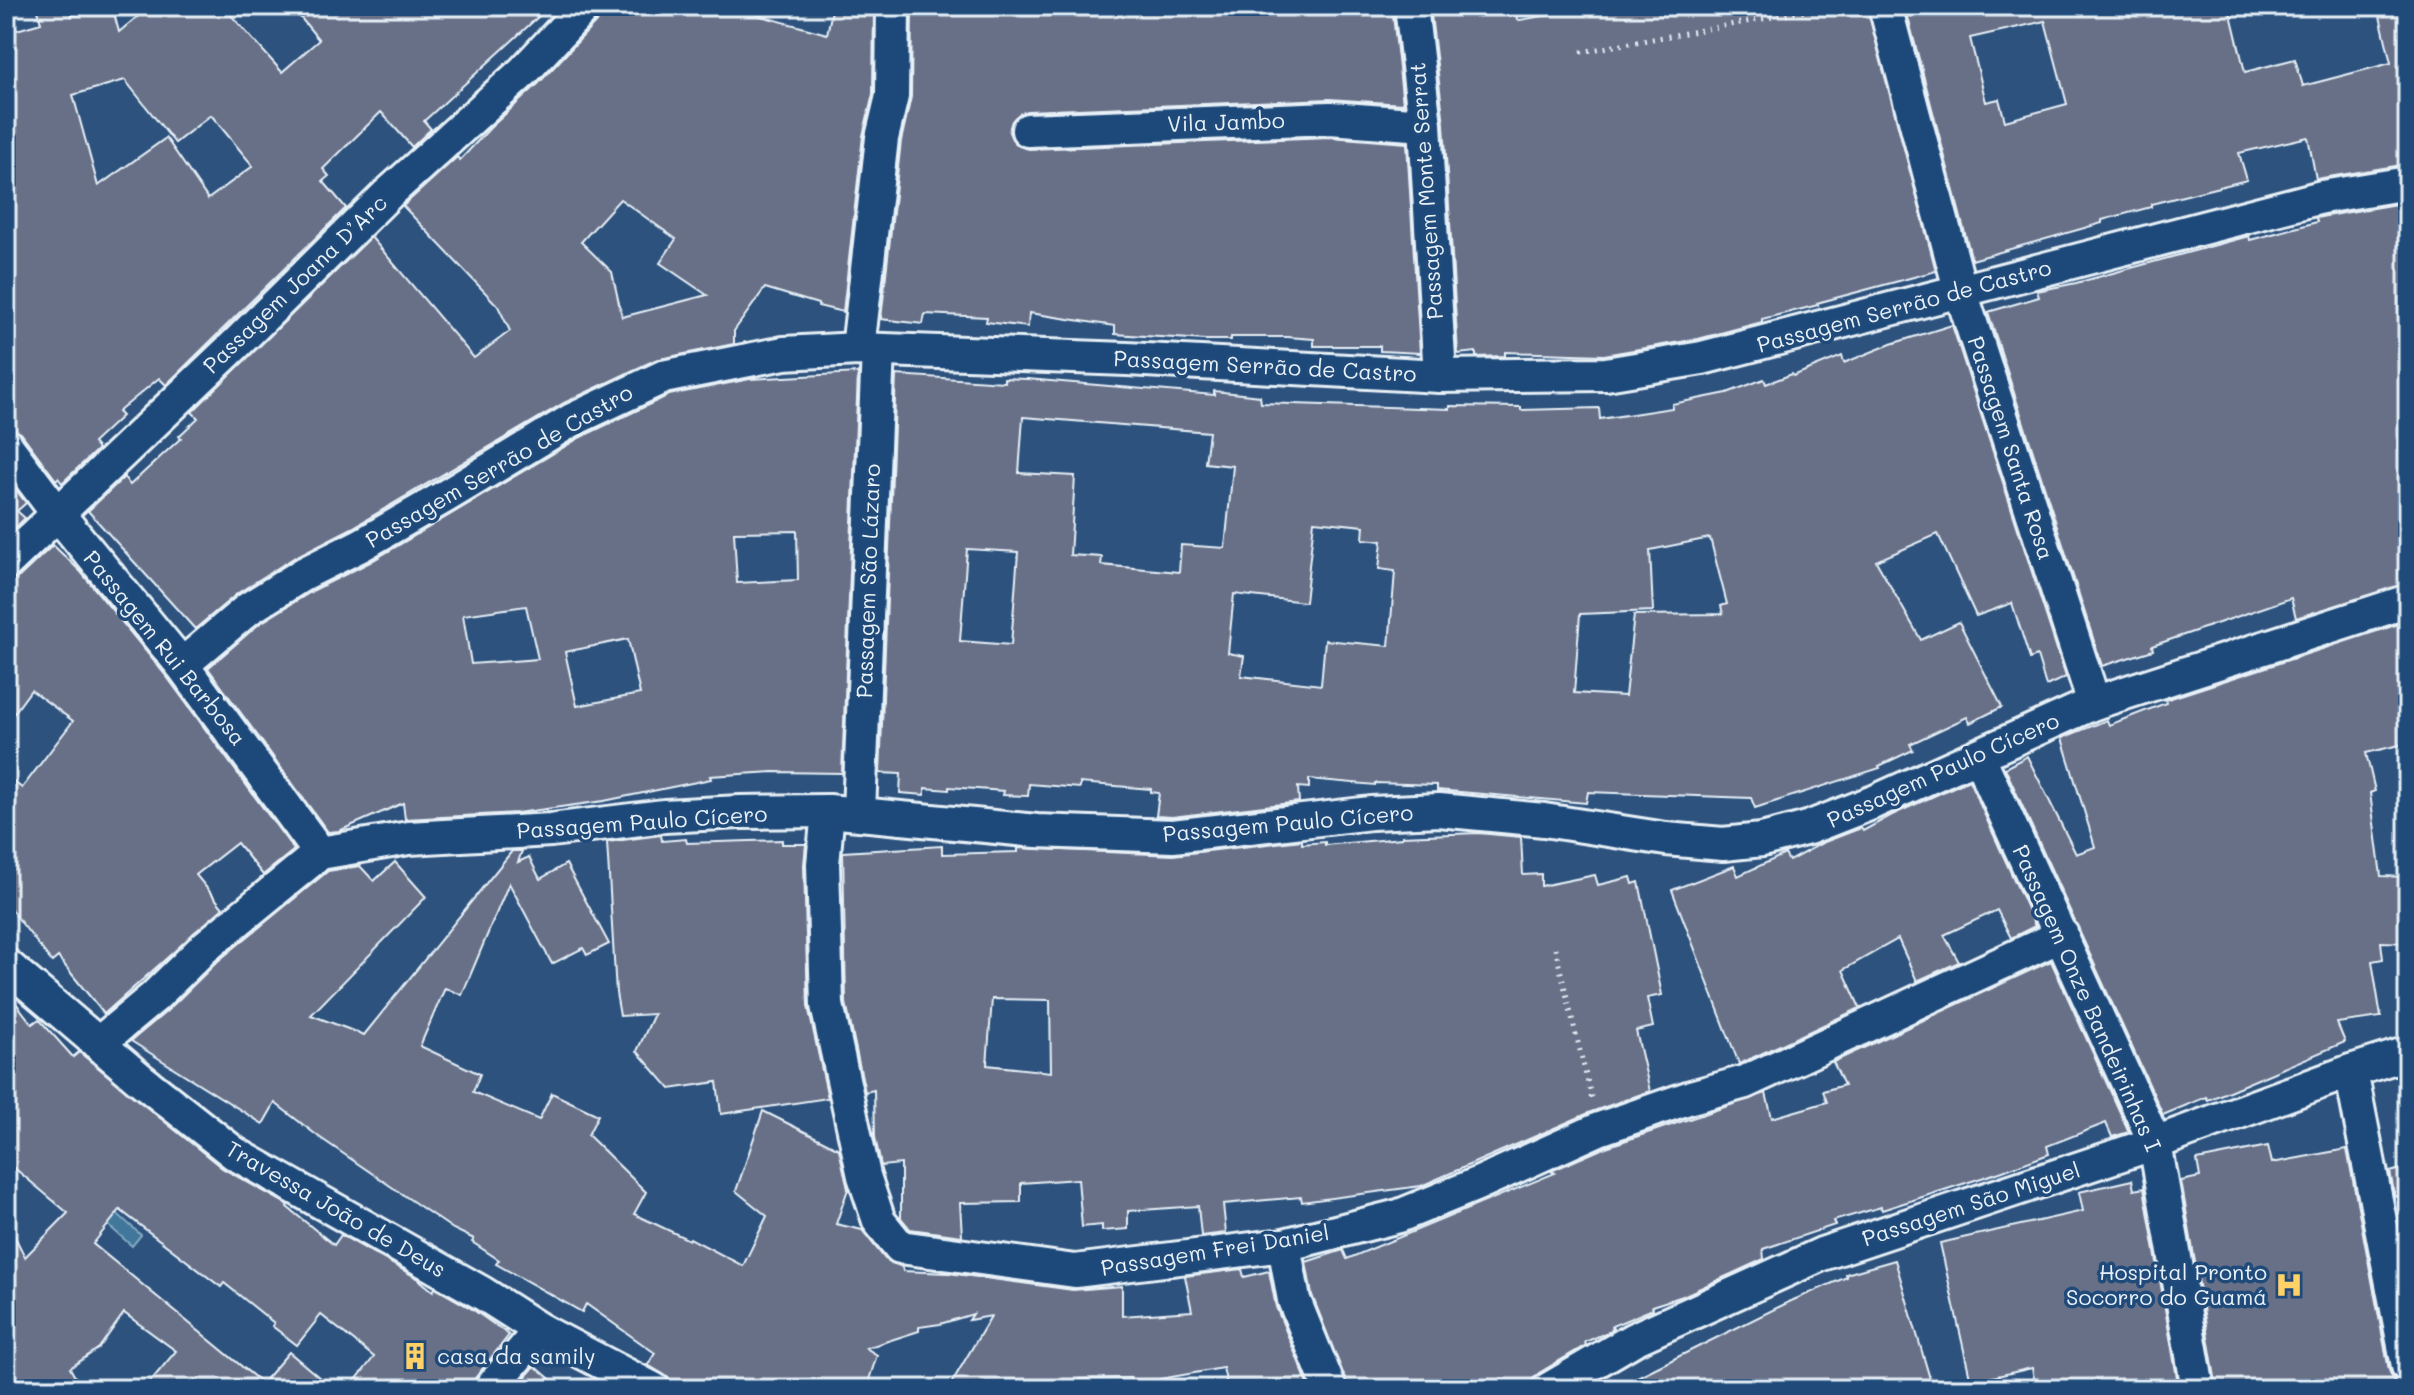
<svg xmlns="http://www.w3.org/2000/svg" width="2414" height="1395" font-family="Mali,sans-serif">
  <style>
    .water { fill: #3f779a; stroke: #83a8c0; stroke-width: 2 }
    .building { fill: #677088; stroke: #e8f1f8; stroke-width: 2; fill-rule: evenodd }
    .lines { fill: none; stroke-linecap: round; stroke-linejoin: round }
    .minor-casing { stroke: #e8f1f8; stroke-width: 38 }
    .path { stroke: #e8f1f8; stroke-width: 5; stroke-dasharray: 2 6; stroke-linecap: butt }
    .minor { stroke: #1f4a7a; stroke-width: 32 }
    .labels { text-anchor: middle; stroke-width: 7; stroke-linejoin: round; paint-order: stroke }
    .street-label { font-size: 22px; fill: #e8f1f8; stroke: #1f4a7a }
    .poi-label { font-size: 22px; fill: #e8f1f8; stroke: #1f4a7a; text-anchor: end }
  </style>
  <rect width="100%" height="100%" fill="#2d527d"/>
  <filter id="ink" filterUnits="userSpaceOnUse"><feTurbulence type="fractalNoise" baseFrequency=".0125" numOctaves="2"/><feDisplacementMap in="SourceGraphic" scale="16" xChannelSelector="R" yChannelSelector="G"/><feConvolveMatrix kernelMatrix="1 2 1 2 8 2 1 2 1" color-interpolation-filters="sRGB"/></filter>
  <g filter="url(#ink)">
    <path class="water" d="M111 1208 141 1235 132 1246 101 1219Z"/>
    <g class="building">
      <path d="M37 6H70L72 16 112 6 119 32 150 6H223L282 72 319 40 291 6H550L424 121 431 129 412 147 381 112 323 169 329 176 323 181 346 208 166 385 159 378 118 412 122 416 93 443 98 449 62 483 58 478 56 480 21 433 6 426V33L41 23ZM125 80 175 143 211 115 253 166 208 199 166 138 98 186 73 95Z"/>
      <path d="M603 6H764L757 15 827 34 833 6H874L873 94 863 136 843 312 818 306V304L765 288 734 331V344L655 360 564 403 352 528 295 557 238 593 195 629 88 511 124 477 130 485 181 438 179 436 198 418 192 412 371 237 474 358 510 331 498 306 403 206 457 157 460 160 490 128 538 84 599 19ZM620 199 676 239 660 263 707 295 622 317 612 272 581 242Z"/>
      <path d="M912 6H1392L1403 104 1329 99 1027 111 1019 114 1012 121 1009 132 1012 139 1019 146 1029 149 1330 137 1407 143 1420 353 1380 351V346H1314V339L1287 337H1231V340H1205L1115 334V326L1029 313 1028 327 986 322 987 317 925 314 923 324 881 319 901 141 911 97Z"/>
      <path d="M1430 6H1515L1517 19 1520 20 1582 9 1581 6H1867L1936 271 1817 303 1818 305 1762 319V322L1698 339 1604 355 1505 352V356L1476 357V352L1458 354 1444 124Z"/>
      <path d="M1905 6H2229L2245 72 2295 59 2303 86 2391 63 2379 12 2408 6V164L2316 179 2308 137 2239 153 2247 180 2151 204V207L2102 220V223L1972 260ZM2045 21 2067 104 2005 121 1999 99 1986 102 1970 38Z"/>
      <path d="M2408 202V583L2296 618 2291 598 2152 646 2153 650 2102 666 1988 312 2039 297 2037 291 2076 283 2249 236 2250 240 2317 222 2316 218 2326 216Z"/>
      <path d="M1952 325 2066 677 2046 686 2037 656 2030 659 2012 603 1976 616 1938 534 1876 561 1921 640 1959 622 2002 707 1970 723 1967 717 1910 744 1913 750 1879 766 1880 768 1755 808 1751 798 1588 792 1586 803 1437 790V785L1375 783V785L1309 779V788L1298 787 1299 802 1172 817 1156 816 1159 793 1151 792V789L1080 783V788L1029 784 1028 796 1003 795 1004 791 949 787V790L925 788V795L900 793 901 774 880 773 896 375 1004 382V378L1027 379 1214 395V391L1260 396 1261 403 1450 409V406L1521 407V410L1599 408 1600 419 1672 408V404L1727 393 1764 379 1766 384 1792 374 1793 376 1842 356 1844 363 1891 344ZM1023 417 1209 432 1205 463 1233 466 1225 548 1181 545 1179 572 1101 565 1102 557 1070 555 1075 476 1019 473ZM1314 521 1364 526 1363 539 1382 541 1379 569 1395 571 1389 646 1325 640 1321 685 1241 676 1244 656 1228 653 1234 594 1305 602ZM1710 538 1727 604 1721 606 1723 614 1634 615 1625 696 1574 693 1580 614 1653 611 1650 550ZM967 549 1018 552 1011 645 960 641Z"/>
      <path d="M858 373 842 773 773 772 710 776 711 779 604 801 517 813 405 819 403 803 339 831 328 832 208 668 259 624 314 590 370 562 581 437 669 395 750 379ZM797 531 798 580 737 583 734 532ZM526 606 538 659 471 664 463 615ZM628 639 640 694 577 706 565 652Z"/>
      <path d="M6 477 26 503 17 511 25 518 6 537Z"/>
      <path d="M53 545 81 572 167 677 294 850 263 875 237 843 196 875 223 908 104 1014 58 957 52 962 6 903V776L22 788 73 721 31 690 6 724V581L19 577Z"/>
      <path d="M2408 621V684L2399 686 2408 725V743L2366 753 2375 791 2370 793 2381 876 2408 877V943L2381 942 2383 959 2372 961 2381 1017 2337 1023 2345 1042 2208 1100 2206 1097 2163 1115 2005 768 2027 756 2076 854 2095 847 2062 738 2107 720 2109 725 2166 703 2165 700Z"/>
      <path d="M1969 780 2035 926 2011 938 1997 910 1944 935 1959 962 1917 981 1898 939 1843 970 1860 1008 1739 1064 1672 890 1734 866 1738 876 1785 854 1789 861 1822 843 1861 828 1863 831 1892 815Z"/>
      <path d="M1478 833 1521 837 1523 875 1541 874V886L1595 875 1598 885 1631 877 1633 884 1639 882 1662 995 1647 998 1653 1027 1636 1031 1650 1091 1591 1112 1421 1186 1302 1202 1301 1197 1223 1204 1226 1233 1201 1236 1198 1206 1128 1211V1229L1102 1231V1225L1082 1227 1078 1179 1021 1183V1202L960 1203 962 1236 910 1229 901 1218V1164L881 1166 875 1137 874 1090 865 1092 846 1003 843 852 942 846V854L1018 852V848L1173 855 1302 840V844L1325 842V845L1402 838V836ZM992 999 1050 1000 1051 1072 987 1065Z"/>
      <path d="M661 835 662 841 686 839 687 843 782 840V844H806L804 865 808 1006 828 1098 721 1114 717 1082 670 1089 637 1051 654 1014 620 1016 616 993 607 842Z"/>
      <path d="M512 851H522L518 862 529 857 540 879 566 864 609 944 587 955 583 948 552 964 509 883 462 995 445 988 420 1046 480 1074 473 1092 539 1120 552 1093 598 1115 588 1135 646 1192 634 1214 689 1240 690 1238 743 1266 767 1216 736 1191 763 1111 839 1149 848 1189 836 1224 862 1230 885 1259 902 1267 903 1271 948 1273 1073 1290 1122 1286V1316L1192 1311 1185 1276 1242 1269 1244 1277 1269 1271 1276 1307 1310 1389H1228L1223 1368 1160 1379V1389H1131L1130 1378 1080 1379 1079 1389H948L991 1316 969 1320 973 1314 940 1324 919 1327V1331L866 1348 877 1355 866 1389H672L669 1378 648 1365 655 1353 586 1304 582 1312 496 1264 499 1260 472 1242 474 1239 453 1229 319 1137 275 1103 263 1124 131 1041 167 1011 218 961 328 871 360 866 374 881 395 862 426 897 311 1015 364 1035Z"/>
      <path d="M2051 961 2129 1132 2112 1137 2106 1123 2047 1146 2049 1154 2000 1172 1882 1210 1881 1207 1833 1221 1835 1225 1763 1249 1764 1259 1683 1296 1652 1306 1653 1309 1612 1326 1613 1329 1606 1333 1585 1342 1586 1345 1539 1373 1532 1380 1530 1389H1349L1312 1295 1306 1262 1343 1250 1347 1259 1555 1173 1551 1171 1606 1147 1766 1093 1772 1118 1827 1102 1823 1091 1844 1085 1833 1062Z"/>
      <path d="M6 990 32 1024 39 1019 73 1057 79 1052 222 1168 288 1205 287 1207 334 1245 341 1235 417 1278 433 1291 435 1288 472 1309 509 1335 476 1377 471 1389H349L374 1357 321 1315 297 1345 272 1326 274 1323 224 1283 221 1287 120 1210 93 1244 262 1383 289 1352 333 1389H144L176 1351 124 1313 99 1348 70 1368 82 1389H6V1219L25 1257 68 1213 6 1161Z"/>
      <path d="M2268 1146 2272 1163 2347 1149 2389 1370 2397 1389H2217L2181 1181 2200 1177 2197 1160Z"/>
      <path d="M2408 1167V1193L2395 1197 2390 1172Z"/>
      <path d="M2132 1180 2134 1190 2144 1188 2179 1389H2036L2032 1368 1971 1382 1940 1243 2083 1211 2079 1192Z"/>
      <path d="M1895 1260 1933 1389H1613L1791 1301 1847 1277 1846 1274Z"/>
      <path d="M535 1366 562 1389H515Z"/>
    </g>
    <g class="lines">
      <g class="minor-casing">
        <g id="minor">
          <path d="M1411 6 1425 125 1440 376"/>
          <path d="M1885 6 1960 289 2094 703"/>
          <path d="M1028 130 1330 118 1425 125"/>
          <path d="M858 349 882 138 892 96 893 6"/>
          <path d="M6 445 57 513 182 665 320 853"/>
          <path d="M6 563 236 344 388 194 524 71 585 6"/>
          <path d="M182 665 248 609 305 573 361 545 446 496 572 420 663 377 784 353 858 349 1127 359 1440 376 1606 374 1702 358 2322 197 2408 183"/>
          <path d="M1979 757 2155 1143 2198 1389"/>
          <path d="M828 811 823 864 827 1005 864 1176 879 1221 900 1247 1075 1271 1284 1245 1399 1216 1475 1185 1599 1129 1691 1097 1745 1082 2062 935"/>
          <path d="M859 812 878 350"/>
          <path d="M6 965 140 1079 234 1153 482 1293 540 1330 653 1389"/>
          <path d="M99 1043 154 997 205 947 320 853 409 838 551 830 664 816 740 812 828 811 1037 831 1173 836 1371 813 1439 810 1544 820 1666 839 1723 844 1762 840 1808 828 1874 802 2094 703 2408 601"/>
          <path d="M2351 1071 2408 1366"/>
          <path d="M1284 1245 1294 1300 1330 1389"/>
          <path d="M490 1389 540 1330"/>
          <path d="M1549 1389 1634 1339 1822 1254 2155 1143 2351 1071 2408 1053"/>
        </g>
      </g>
      <g class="path">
        <path d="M1581 52 1834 6"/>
        <path d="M1555 948 1592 1100"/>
      </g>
      <use href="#minor" class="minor"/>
    </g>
  </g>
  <defs>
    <g id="hospital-bare" transform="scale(2.16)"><path d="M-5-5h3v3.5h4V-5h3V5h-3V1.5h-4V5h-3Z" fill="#ffd166" stroke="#1f4a7a" stroke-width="2.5" paint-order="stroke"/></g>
    <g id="building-bare" transform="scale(2.16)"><path d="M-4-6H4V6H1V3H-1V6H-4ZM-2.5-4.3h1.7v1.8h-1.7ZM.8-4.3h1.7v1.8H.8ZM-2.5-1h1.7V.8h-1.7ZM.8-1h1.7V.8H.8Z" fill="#ffd166" stroke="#1f4a7a" stroke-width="2.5" paint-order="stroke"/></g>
  </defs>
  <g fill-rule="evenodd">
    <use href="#hospital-bare" x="2289" y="1285"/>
    <use href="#building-bare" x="415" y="1356"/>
  </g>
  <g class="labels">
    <g class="street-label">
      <text transform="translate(1226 122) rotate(-2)" y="8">Vila Jambo</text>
      <text transform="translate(1426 191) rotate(-94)" y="8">Passagem Monte Serrat</text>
      <text transform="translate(295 284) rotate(-44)" y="8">Passagem Joana D’Arc</text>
      <text transform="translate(1904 306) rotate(-15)" y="8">Passagem Serrão de Castro</text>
      <text transform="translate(1265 366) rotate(3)" y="8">Passagem Serrão de Castro</text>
      <text transform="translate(2011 448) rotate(72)" y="8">Passagem Santa Rosa</text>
      <text transform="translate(499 466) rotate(-30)" y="8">Passagem Serrão de Castro</text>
      <text transform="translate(868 581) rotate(-88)" y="8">Passagem São Lázaro</text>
      <text transform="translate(165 648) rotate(51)" y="8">Passagem Rui Barbosa</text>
      <text transform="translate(1943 770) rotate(-24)" y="8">Passagem Paulo Cícero</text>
      <text transform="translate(642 822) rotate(-4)" y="8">Passagem Paulo Cícero</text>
      <text transform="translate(1288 823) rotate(-5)" y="8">Passagem Paulo Cícero</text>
      <text transform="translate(2087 998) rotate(66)" y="8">Passagem Onze Bandeirinhas I</text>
      <text transform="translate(1971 1204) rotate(-18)" y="8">Passagem São Miguel</text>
      <text transform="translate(336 1209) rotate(30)" y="8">Travessa João de Deus</text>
      <text transform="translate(1215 1250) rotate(-9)" y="8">Passagem Frei Daniel</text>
    </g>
    <g class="poi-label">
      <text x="2267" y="1280">Hospital Pronto<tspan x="2267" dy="25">Socorro do Guamá</tspan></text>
      <text x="437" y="1364" text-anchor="start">casa da samily</text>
    </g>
  </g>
  <rect width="2414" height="1395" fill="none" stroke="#1f4a7a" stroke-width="32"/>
  <rect x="16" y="16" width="2382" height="1363" fill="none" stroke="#e8f1f8" stroke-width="3" filter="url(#ink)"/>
</svg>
